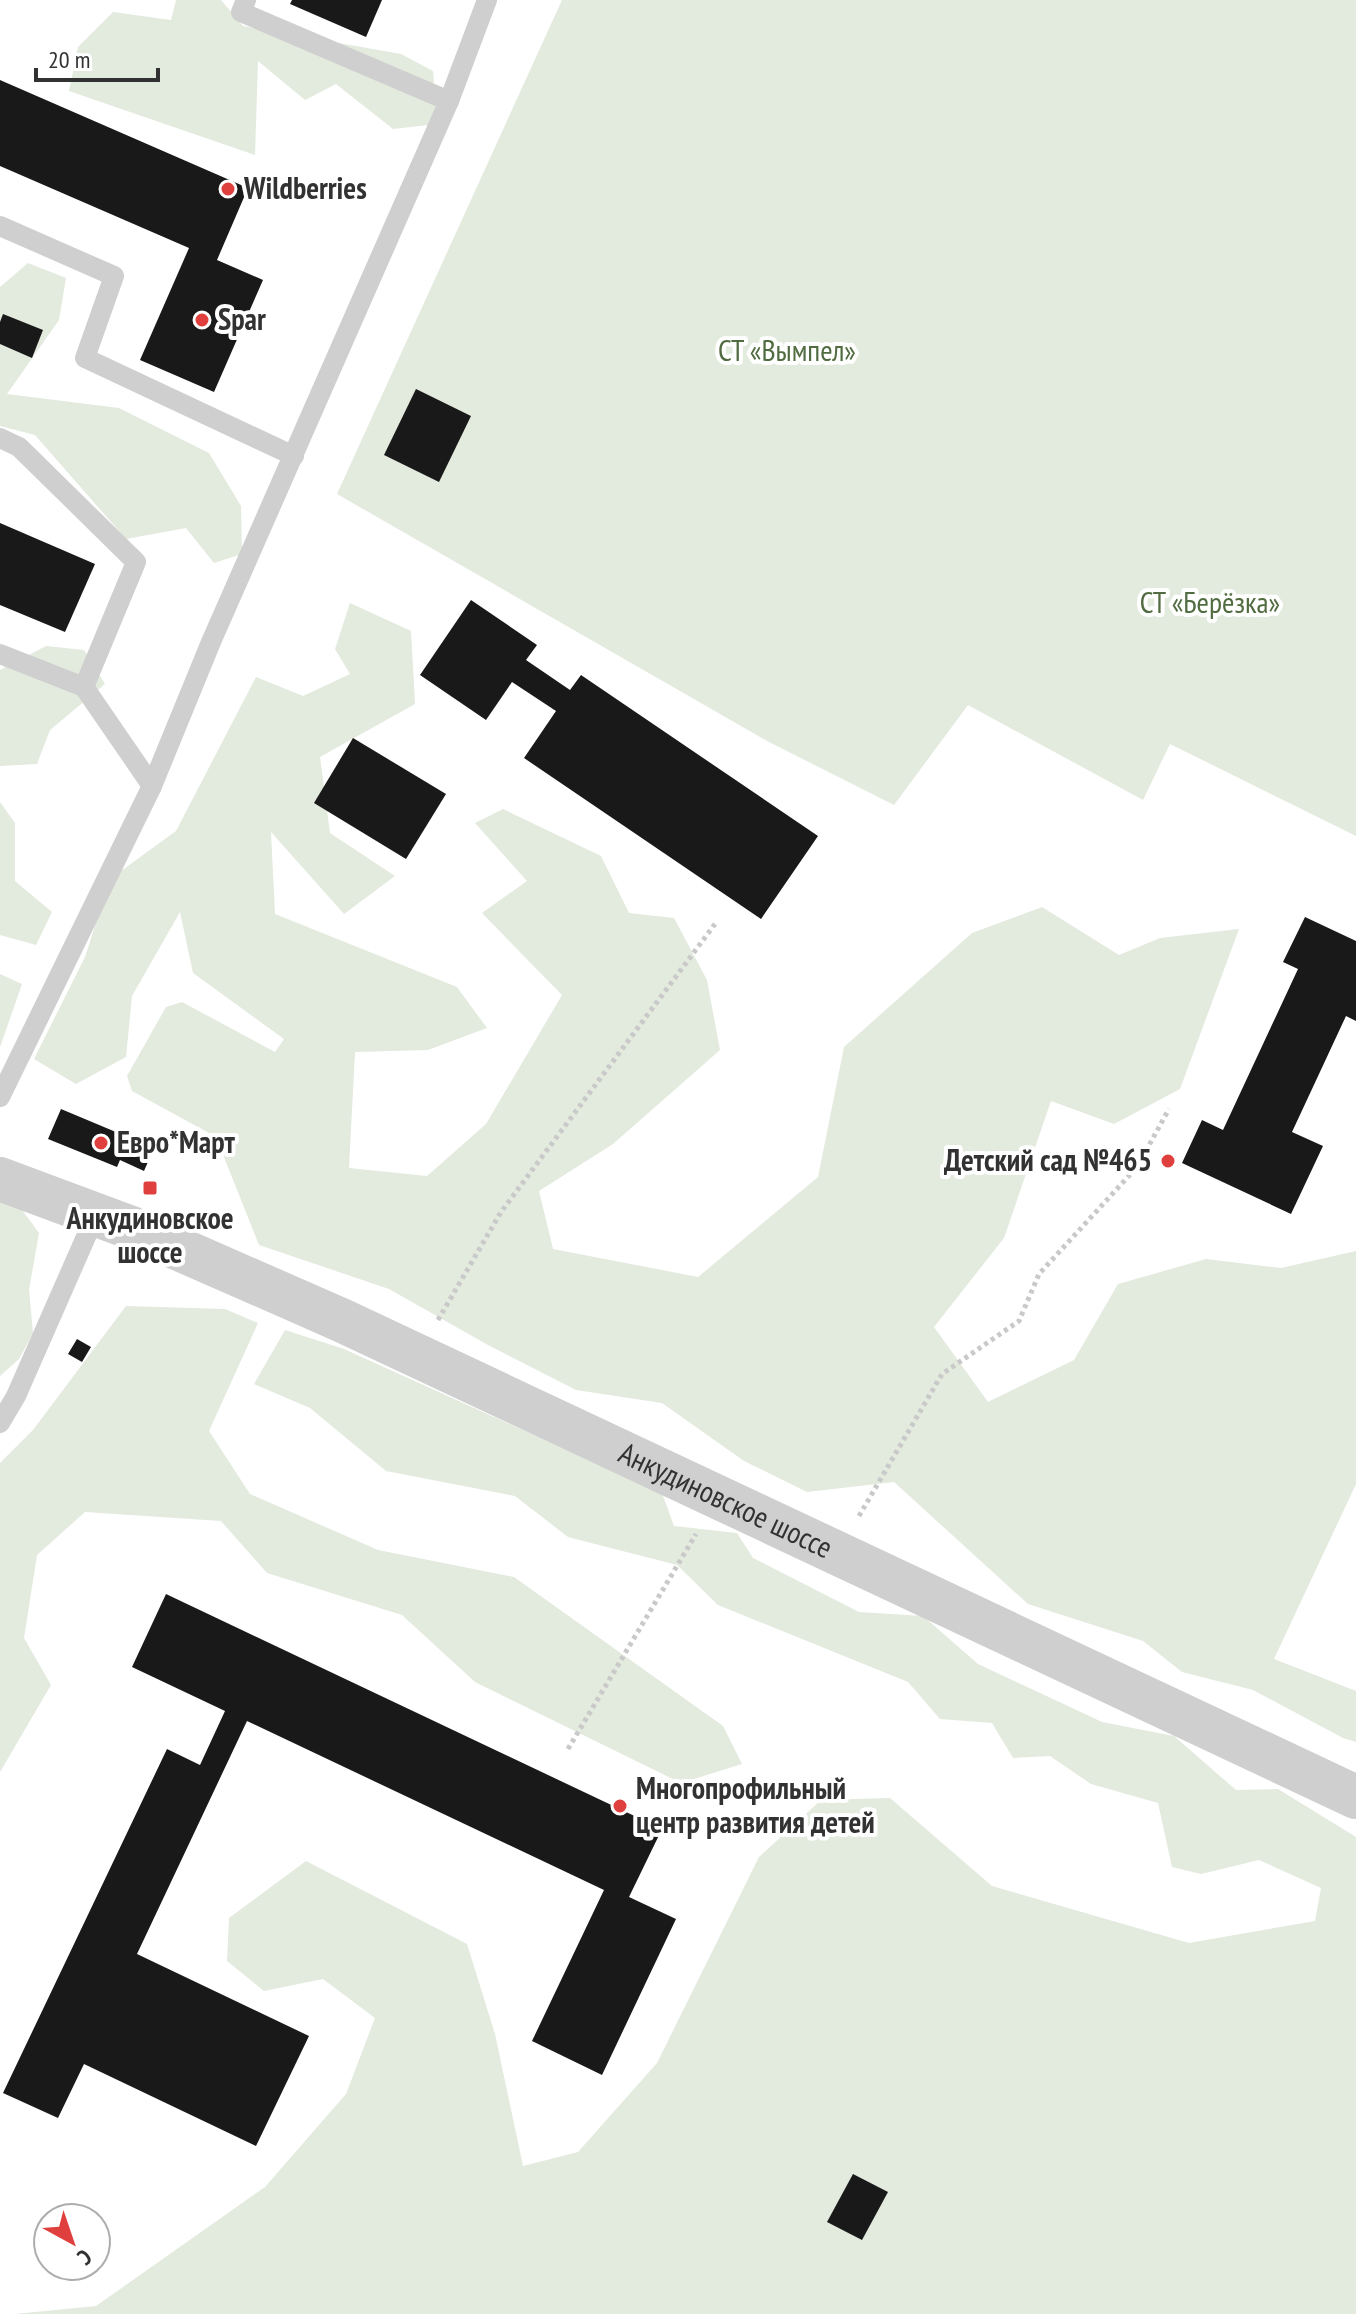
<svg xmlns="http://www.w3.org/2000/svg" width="1356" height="2314" font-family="'PT Sans Narrow',sans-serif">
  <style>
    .green { fill: #e3eade }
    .building { fill: #191919 }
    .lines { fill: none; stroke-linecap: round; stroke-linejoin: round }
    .path { stroke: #c9c9c9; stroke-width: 5; stroke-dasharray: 4 4; stroke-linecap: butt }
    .service { stroke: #cfcfcf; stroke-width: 20 }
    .tertiary { stroke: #cfcfcf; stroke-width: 44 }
    .poi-dot { fill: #df3f3d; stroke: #fff; stroke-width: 3 }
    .labels { text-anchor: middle; stroke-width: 8; stroke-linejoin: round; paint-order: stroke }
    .poi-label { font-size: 30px; font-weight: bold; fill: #323232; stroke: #fff; text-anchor: start }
    .park-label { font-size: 30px; fill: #516c40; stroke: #fff }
    .street-label { font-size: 30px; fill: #323232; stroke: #fff }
  </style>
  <rect width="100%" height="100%" fill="#fff"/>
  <g class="green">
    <path d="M176 0H221L243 26 401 54 433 71 437 124 393 129 336 84 305 100 258 61 255 155 69 91 78 47 113 12 171 20Z"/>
    <path d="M562 0H1356V836L1170 744 1143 800 968 705 894 805 769 742 337 494Z"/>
    <path d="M28 263 66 278 59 320 7 394 119 408 209 453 241 506 242 554 214 563 186 528 126 539 35 435 0 426V287Z"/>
    <path d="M350 603 411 631 415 704 320 757 330 833 395 876 344 914 271 832 275 914 457 987 487 1028 428 1050 355 1052 349 1168 427 1176 486 1124 562 995 482 913 527 881 475 823 503 809 601 856 629 913 674 918 707 980 720 1050 613 1144 539 1191 553 1249 698 1277 818 1177 844 1047 972 933 1042 907 1119 955 1160 938 1239 929 1180 1089 1114 1124 1051 1101 1004 1238 934 1327 988 1402 1074 1360 1118 1284 1206 1259 1281 1268 1356 1251V1484L1274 1659 1356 1691V1742L1343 1738 1253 1690 1182 1672 1143 1641 1028 1604 894 1482 807 1492 744 1461 662 1403 576 1390 488 1345 389 1289 259 1245 218 1142 220 1139 132 1091 127 1076 166 1007 182 1002 275 1052 284 1039 193 973 180 912 132 996 126 1057 76 1084 34 1059 85 957 110 879 176 831 256 677 303 696 350 674 335 649Z"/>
    <path d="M46 646 84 650 105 684 50 730 37 764 0 766V670Z"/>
    <path d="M0 802 15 823V881L52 912 36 945 0 935Z"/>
    <path d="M0 974 22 984 0 1047Z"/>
    <path d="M0 1198 17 1203 39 1233 29 1290 33 1333 19 1359 0 1376Z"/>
    <path d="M126 1306 225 1309 258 1323 209 1431 250 1494 378 1550 514 1577 723 1726 742 1764 681 1783 475 1682 402 1615 267 1573 221 1521 85 1512 37 1555 24 1638 51 1685 0 1772V1463L33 1430Z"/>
    <path d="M285 1330 344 1349 662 1493 674 1526 737 1533 753 1558 859 1612 923 1616 978 1664 1102 1722 1174 1736 1236 1790 1278 1789 1356 1837V2314H15L96 2306 265 2187 346 2094 375 2018 323 1979 264 1991 227 1961 229 1918 306 1861 467 1944 495 2034 523 2166 578 2152 657 2063 759 1857 821 1800 890 1798 992 1886 1189 1943 1315 1921 1321 1888 1259 1860 1201 1874 1172 1867 1158 1803 1091 1784 1050 1756 1013 1758 992 1723 940 1719 908 1682 718 1605 677 1565 568 1537 515 1496 386 1471 310 1408 254 1384Z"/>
  </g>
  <g class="building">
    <path d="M292 0H382L366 37 290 4Z"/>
    <path d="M0 80 248 188 217 260 263 280 214 392 140 360 189 248 0 166Z"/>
    <path d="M3 314 43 330 32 358 0 344V322Z"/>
    <path d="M416 389 471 416 439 482 384 455Z"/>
    <path d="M0 523 95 564 65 632 0 605Z"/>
    <path d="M471 600 537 645 526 660 570 690 581 675 818 836 761 919 524 758 556 711 512 682 486 720 420 675Z"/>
    <path d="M353 738 446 794 406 859 314 803Z"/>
    <path d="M1305 917 1356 941V1021L1346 1016 1292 1132 1323 1146 1291 1214 1182 1163 1202 1120 1223 1130 1298 969 1283 962Z"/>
    <path d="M61 1109 154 1148 144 1171 120 1160 117 1167 48 1139Z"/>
    <path d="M77 1339 91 1347 82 1362 68 1354Z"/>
    <path d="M166 1594 662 1829 629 1897 676 1919 602 2075 532 2041 604 1890 247 1721 137 1954 309 2036 256 2146 84 2064 58 2118 3 2093 167 1749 200 1765 225 1711 132 1667Z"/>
    <path d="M853 2174 888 2192 862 2240 827 2222Z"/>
  </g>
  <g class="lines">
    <g class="path">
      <path d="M438 1320 501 1212 715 924"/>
      <path d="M859 1516 942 1374 1019 1321 1039 1274 1137 1167 1169 1109"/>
      <path d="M568 1749 696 1534"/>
    </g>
    <g class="service">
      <path d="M246 0 241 12 449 101"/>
      <path d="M0 226 114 276 85 358 294 456"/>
      <path d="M0 438 19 447 136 562 84 687"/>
      <path d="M0 654 84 687 152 786"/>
      <path d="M0 1097 152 786 211 642 449 101 487 0"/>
      <path d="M0 1423 16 1396 96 1214"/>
    </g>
    <path class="tertiary" id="s1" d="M0 1179 129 1227 341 1320 1356 1797"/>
  </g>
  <g class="poi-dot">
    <circle cx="228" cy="189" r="8"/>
    <circle cx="202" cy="320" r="8"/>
    <circle cx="101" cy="1143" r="8"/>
    <circle cx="1168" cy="1161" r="8"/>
    <rect x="142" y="1180" width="16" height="16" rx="4"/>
    <circle cx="620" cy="1806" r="8"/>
  </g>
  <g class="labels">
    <g class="poi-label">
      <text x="244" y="199">Wildberries</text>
      <text x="218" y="330">Spar</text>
      <text x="117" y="1153">Евро*Март</text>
      <text x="1152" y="1171" text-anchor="end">Детский сад №465</text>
      <text x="150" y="1229" text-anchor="middle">Анкудиновское<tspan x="150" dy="34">шоссе</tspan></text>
      <text x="636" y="1799">Многопрофильный<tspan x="636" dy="34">центр развития детей</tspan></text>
    </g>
    <g class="park-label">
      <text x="787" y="361">СТ «Вымпел»</text>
      <text x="1210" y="613">СТ «Берёзка»</text>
    </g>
    <g class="street-label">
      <text dy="10" stroke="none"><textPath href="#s1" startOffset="794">Анкудиновское шоссе</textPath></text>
    </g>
  </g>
  <g transform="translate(72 2242) rotate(140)"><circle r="38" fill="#ffffff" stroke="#adadad" stroke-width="2"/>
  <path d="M0-6L14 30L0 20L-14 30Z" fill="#df3f3d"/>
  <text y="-12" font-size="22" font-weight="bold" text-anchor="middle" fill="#323232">С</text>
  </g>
  <path d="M36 68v12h122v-12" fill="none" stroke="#323232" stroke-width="4"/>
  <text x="48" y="68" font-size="24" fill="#323232" stroke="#ffffff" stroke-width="6" paint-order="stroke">20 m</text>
</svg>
